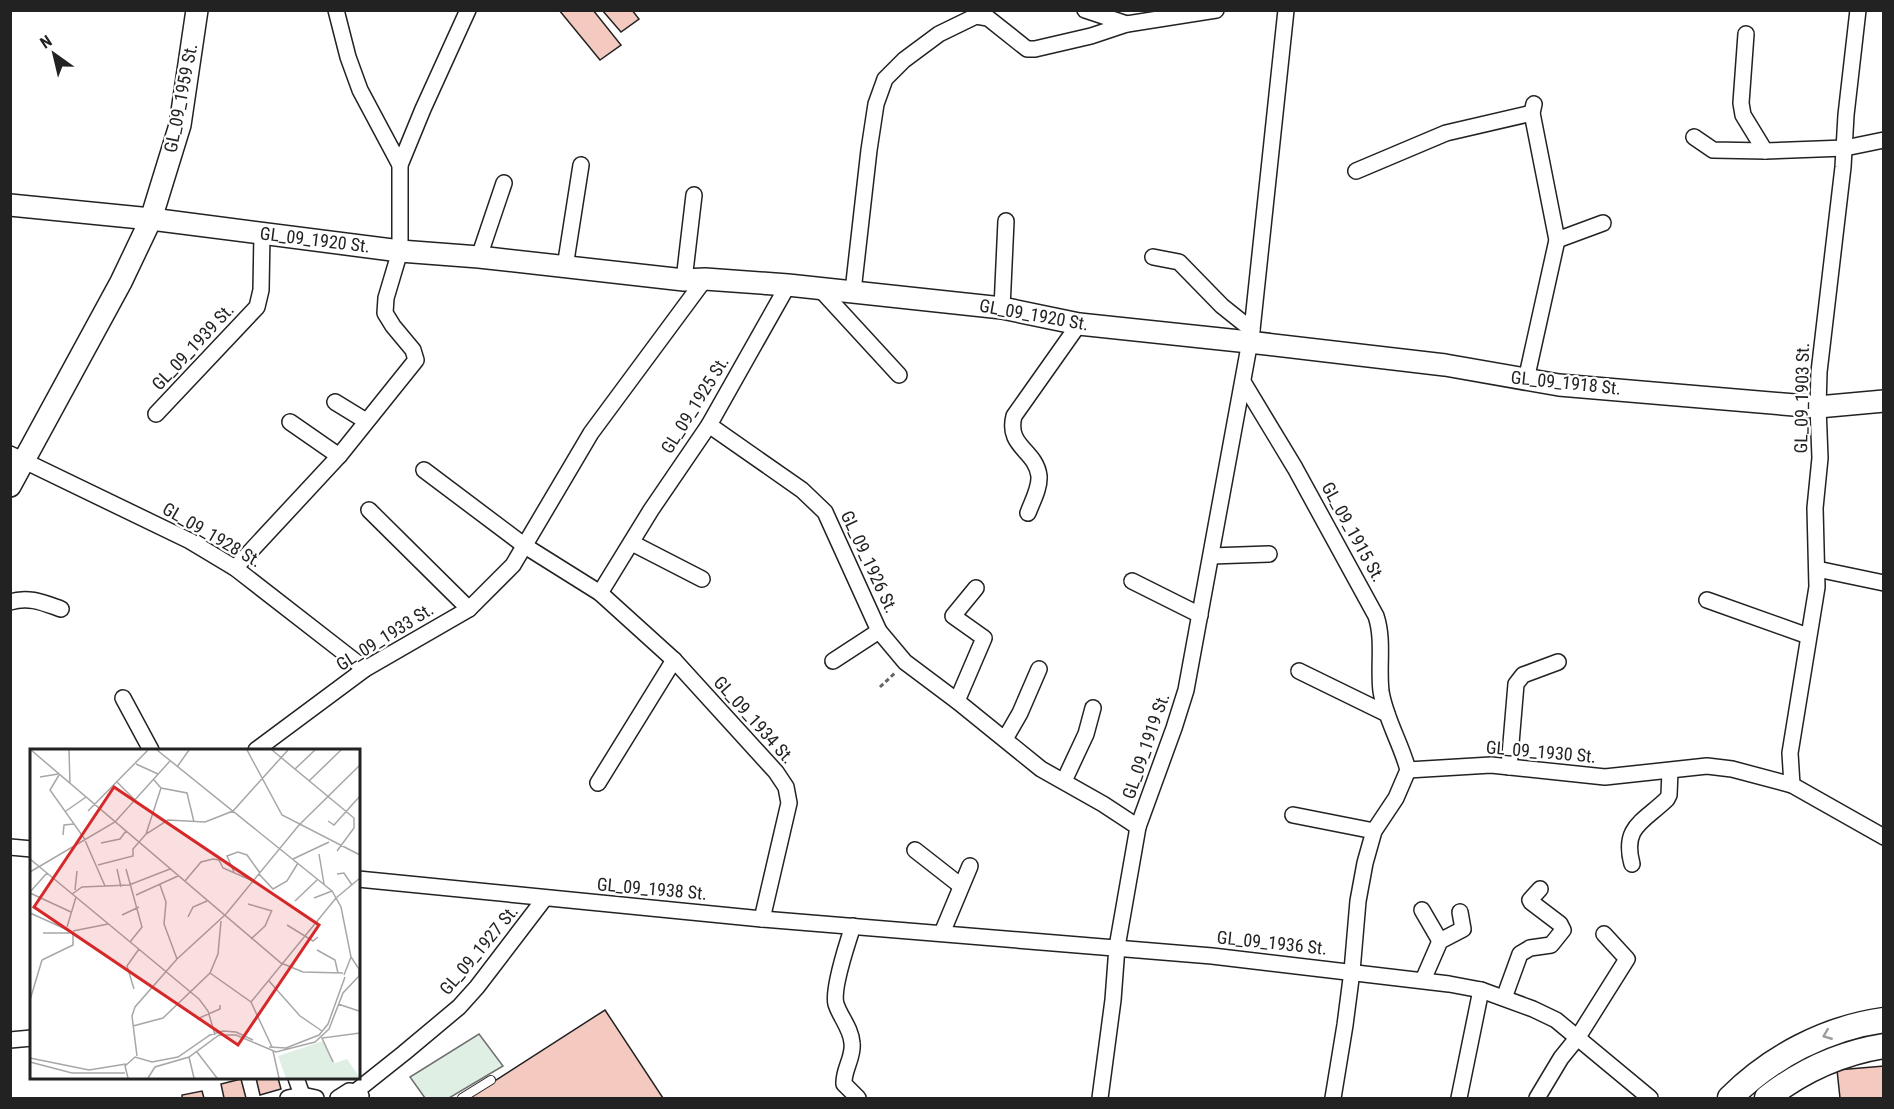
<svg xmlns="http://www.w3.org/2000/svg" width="1894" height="1109" font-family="'Roboto Condensed',sans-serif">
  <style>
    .green { fill: #e0efe3; stroke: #6f6f6f; stroke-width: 1.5 }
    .building { fill: #f3c9c0; stroke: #222; stroke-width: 1.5 }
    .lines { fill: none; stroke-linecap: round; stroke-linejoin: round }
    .lane-casing { stroke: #222; stroke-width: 10 }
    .street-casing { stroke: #222; stroke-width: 18 }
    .secondary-casing { stroke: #222; stroke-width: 24 }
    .primary-casing { stroke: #222; stroke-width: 27 }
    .path { stroke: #646464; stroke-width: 3; stroke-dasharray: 4.5 3; stroke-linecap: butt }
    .lane { stroke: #fff; stroke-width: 8 }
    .street { stroke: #fff; stroke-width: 15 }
    .secondary { stroke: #fff; stroke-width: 21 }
    .primary { stroke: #fff; stroke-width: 24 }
    .oneway { stroke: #9c9c9c }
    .labels { text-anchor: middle; stroke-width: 4.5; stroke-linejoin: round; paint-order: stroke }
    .street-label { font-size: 18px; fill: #222; stroke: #fff }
    .inset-road { fill: none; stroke: #a7a7a7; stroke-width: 1.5 }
    .view { fill: #d62828; fill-opacity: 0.15; stroke: #d62828; stroke-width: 3 }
    .inset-edge { fill: none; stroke: #222; stroke-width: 3 }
  </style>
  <rect width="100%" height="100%" fill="#fff"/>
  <path class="green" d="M479 1034 503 1066 449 1098H425L410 1077Z"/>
  <g class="building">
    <path d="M559 10H593L621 45 600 60Z"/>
    <path d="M602 10H632L639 19 621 32Z"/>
    <path d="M605 1010 663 1098H468Z"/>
    <path d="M1884 1066V1098H1840L1837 1070Z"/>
    <path d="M256 1078H278L281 1089 260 1095Z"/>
    <path d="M241 1079 246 1098H224L221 1084Z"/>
    <path d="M202 1091 204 1098H182V1095Z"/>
  </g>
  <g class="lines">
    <g class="lane-casing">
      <path id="lane" d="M462 1098 491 1080"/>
    </g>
    <g class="street-casing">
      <g id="street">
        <path d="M336 10 348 57 360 90 400 165"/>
        <path d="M1085 10 1127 24"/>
        <path d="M1746 34 1741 103 1743 115 1765 151"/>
        <path d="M1694 137 1713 150 1765 151 1845 148 1884 140"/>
        <path d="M1356 171 1446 133 1532 113"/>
        <path d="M1557 240 1603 223"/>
        <path d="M479 257 504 183"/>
        <path d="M1153 257 1179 262 1222 306 1252 330"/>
        <path d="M565 267 581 165"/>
        <path d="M684 280 694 195"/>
        <path d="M819 288 899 375"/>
        <path d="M853 291 869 150 876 104 885 79 904 60 939 34 976 16 988 18 1027 49H1035L1091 36 1127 24 1216 10"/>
        <path d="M1002 308 1006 221"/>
        <path d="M1526 380 1557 240 1532 113 1534 104"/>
        <path d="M1243 382 1295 468 1376 616C1384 640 1378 666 1381 691 1385 718 1401 743 1408 770L1396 798 1374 831 1365 863 1358 901 1352 971 1345 1025 1333 1098"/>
        <path d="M335 402 366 421"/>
        <path d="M156 414 257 307 261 290 262 234"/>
        <path d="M290 422 339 456"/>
        <path d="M709 425 802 490 825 512 879 631 905 662 957 701 1041 769 1103 804 1138 827"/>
        <path d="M10 454 190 541 235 568 365 669"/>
        <path d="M424 470 525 546 600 593 674 660 776 772 786 787 789 803 762 919"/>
        <path d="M369 510 469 609"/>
        <path d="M1028 513C1032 502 1040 488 1039 476 1036 450 1006 447 1014 416L1079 324"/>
        <path d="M632 543 702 579"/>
        <path d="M1211 556 1269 554"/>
        <path d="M235 568 339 456 416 360 413 350 393 326 385 313 386 298 400 251V165L423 109 468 10"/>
        <path d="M1817 569 1884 583"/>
        <path d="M1132 581 1200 615"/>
        <path d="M600 593 651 510 709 425 788 285"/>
        <path d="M1707 600 1808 636"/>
        <path d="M10 602C29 596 44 603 61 609"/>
        <path d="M833 661 879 631"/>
        <path d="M1299 671 1387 714"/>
        <path d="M123 698 151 750"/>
        <path d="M957 701 984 638 953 616 976 588"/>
        <path d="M1005 739 1020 713 1039 669"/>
        <path d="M256 750 365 669 469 609 513 565 591 433 705 279"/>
        <path d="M1509 767 1516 684 1523 675 1558 662"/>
        <path d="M1408 770 1491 765 1605 777 1707 766 1732 769 1792 785 1884 837"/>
        <path d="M1064 781 1086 734 1093 708"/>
        <path d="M598 783 674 660"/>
        <path d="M1792 785 1790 753 1817 587 1815 508 1820 458 1818 407 1819 372 1843 167 1846 115 1858 10"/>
        <path d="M1293 815 1374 831"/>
        <path d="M10 847 32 849"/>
        <path d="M915 850 961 886"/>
        <path d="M1632 864C1622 827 1643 822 1667 799L1669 795 1670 771"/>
        <path d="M358 879 762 919 1212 956 1449 984 1481 990 1533 1009 1556 1020 1650 1098"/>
        <path d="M1422 910 1440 941"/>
        <path d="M853 926C848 941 832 990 836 1004 840 1017 851 1028 852 1043 854 1057 843 1070 844 1084L858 1098"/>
        <path d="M942 933 970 866"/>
        <path d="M1423 980 1440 941 1463 929 1460 912"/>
        <path d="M1504 998 1520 954 1530 948 1551 945 1563 930 1560 924 1531 902 1530 900 1540 889"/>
        <path d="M10 1040 32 1038"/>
        <path d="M296 1078 302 1095"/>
        <path d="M355 1092 404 1053 459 1007 477 987 545 898"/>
        <path d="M288 1098 302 1095 316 1098"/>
        <path d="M338 1098 349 1091 355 1092 361 1096"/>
        <path d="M1100 1098 1113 1000 1117 947 1138 827 1174 728 1186 690 1252 330 1286 10"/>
        <path d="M1459 1098 1481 990"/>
        <path d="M1537 1098 1561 1058 1578 1037 1627 959 1604 934"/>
      </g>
    </g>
    <g class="secondary-casing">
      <g id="secondary">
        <path d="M10 205 151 219 400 251 479 257 684 280 705 279 788 285 1002 308 1079 324 1249 342 1445 365 1559 385 1818 407 1884 401"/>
        <path d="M10 486 121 282 151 219 180 125 197 10"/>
      </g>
    </g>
    <g class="primary-casing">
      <g id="primary">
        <path d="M1730 1098C1771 1057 1826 1028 1884 1020"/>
        <path d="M1767 1098C1800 1072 1841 1053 1884 1046"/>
      </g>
    </g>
    <path class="path" d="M880 687 896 672"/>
    <use href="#lane" class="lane"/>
    <use href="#street" class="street"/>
    <use href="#secondary" class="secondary"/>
    <use href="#primary" class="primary"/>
  </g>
  <defs><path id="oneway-chevron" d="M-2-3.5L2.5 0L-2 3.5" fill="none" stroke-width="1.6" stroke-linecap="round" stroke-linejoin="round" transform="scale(1.5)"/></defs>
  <use class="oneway" href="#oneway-chevron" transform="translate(1827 1035) rotate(158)"/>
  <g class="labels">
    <g class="street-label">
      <text transform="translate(181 98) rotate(-79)" y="6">GL_09_1959 St.</text>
      <text transform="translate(315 240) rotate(7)" y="6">GL_09_1920 St.</text>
      <text transform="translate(1034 315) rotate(10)" y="6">GL_09_1920 St.</text>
      <text transform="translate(193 347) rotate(-47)" y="6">GL_09_1939 St.</text>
      <text transform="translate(1566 383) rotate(6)" y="6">GL_09_1918 St.</text>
      <text transform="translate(1802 398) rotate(-89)" y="6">GL_09_1903 St.</text>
      <text transform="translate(695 405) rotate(-58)" y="6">GL_09_1925 St.</text>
      <text transform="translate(1353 532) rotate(61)" y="6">GL_09_1915 St.</text>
      <text transform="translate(212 535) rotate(30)" y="6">GL_09_1928 St.</text>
      <text transform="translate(869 562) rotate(65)" y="6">GL_09_1926 St.</text>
      <text transform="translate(385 637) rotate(-32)" y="6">GL_09_1933 St.</text>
      <text transform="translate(754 720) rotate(48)" y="6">GL_09_1934 St.</text>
      <text transform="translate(1146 746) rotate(-71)" y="6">GL_09_1919 St.</text>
      <text transform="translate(1541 752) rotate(5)" y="6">GL_09_1930 St.</text>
      <text transform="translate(652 889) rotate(5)" y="6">GL_09_1938 St.</text>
      <text transform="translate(1272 943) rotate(6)" y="6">GL_09_1936 St.</text>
      <text transform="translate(479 950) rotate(-50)" y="6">GL_09_1927 St.</text>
    </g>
  </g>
  <g transform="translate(30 749)">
    <rect width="330" height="330" fill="#fff"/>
    <path d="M293 292 305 314 317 310 330 329H256L248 307Z" fill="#e0efe3"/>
    <path class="inset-road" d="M1 1 251 214 273 223 313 224M39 1 40 35M217 1 252 66 330 106M242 1 324 69V79L307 102M106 15 128 25M147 18 159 1M265 20 285 1M29 26 20 41 54 89 75 137M10 28 28 25M124 31 131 39 157 44 164 73M279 32 311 1M87 33 105 51M36 62 56 48M58 62 118 1M298 72 304 76 330 47M116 85 131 39M33 86 34 76 44 75M71 94 90 90 96 82M289 105 294 135M0 110 169 250 178 262 185 286M263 110 299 93M68 116 103 107V100L116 85 138 71 175 73 203 62 258 1M87 120 91 138M96 120 112 178 100 193M0 123 85 73 140 12M204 123 197 107 208 103 217 106 230 124M229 125 243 140 257 132 268 114M307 125 314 124 322 136M155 132 171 113 183 110 189 111 193 119 223 132M130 136 136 153 134 175 147 210M45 141 47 122M0 143 17 124M0 144 41 163M42 145 52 138 99 136 140 120M106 146 148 127M284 149 302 142M306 149 330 129M265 152 287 131M218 155 242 162M0 164 40 182M92 166 109 158M158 168 163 158 177 152M257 176 283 192 288 188M37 178 46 148M43 182 78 175M13 184H40M221 190 235 177 242 161M287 201 305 211 308 224M12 211 43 196V185M180 224 221 253 242 298M314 226 321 208M239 232 270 267 292 282M104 240 97 217 109 200M0 251 12 211M221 253 306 149M308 255 329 262M167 270 190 260V256M103 277 133 269 180 224 188 205 191 172M239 298 256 299 289 286 298 275 315 228M243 302 249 329M167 303 187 329M107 307 102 267 105 258 147 210 196 165 269 76 330 16M159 308 164 329M0 309 59 321 96 315M0 313 42 324H95M303 313 292 289 330 284M98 329 95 317 105 308 122 313 148 308 180 286 193 282 206 283 223 291M118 329 125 318 159 308 189 286H206L246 303 285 293 299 280 313 244 329 227V220L321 208 311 158 302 142 127 1"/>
    <path class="view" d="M84 38 289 176 208 296 4 158Z"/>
    <rect width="330" height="330" class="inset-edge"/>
  </g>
  <rect width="1894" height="1109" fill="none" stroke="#222222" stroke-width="24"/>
  <g transform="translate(54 54) rotate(326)" stroke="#ffffff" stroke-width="4.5" paint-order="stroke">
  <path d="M0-4.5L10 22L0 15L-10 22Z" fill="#222222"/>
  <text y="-9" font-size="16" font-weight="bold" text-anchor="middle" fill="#222222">N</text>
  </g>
</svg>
